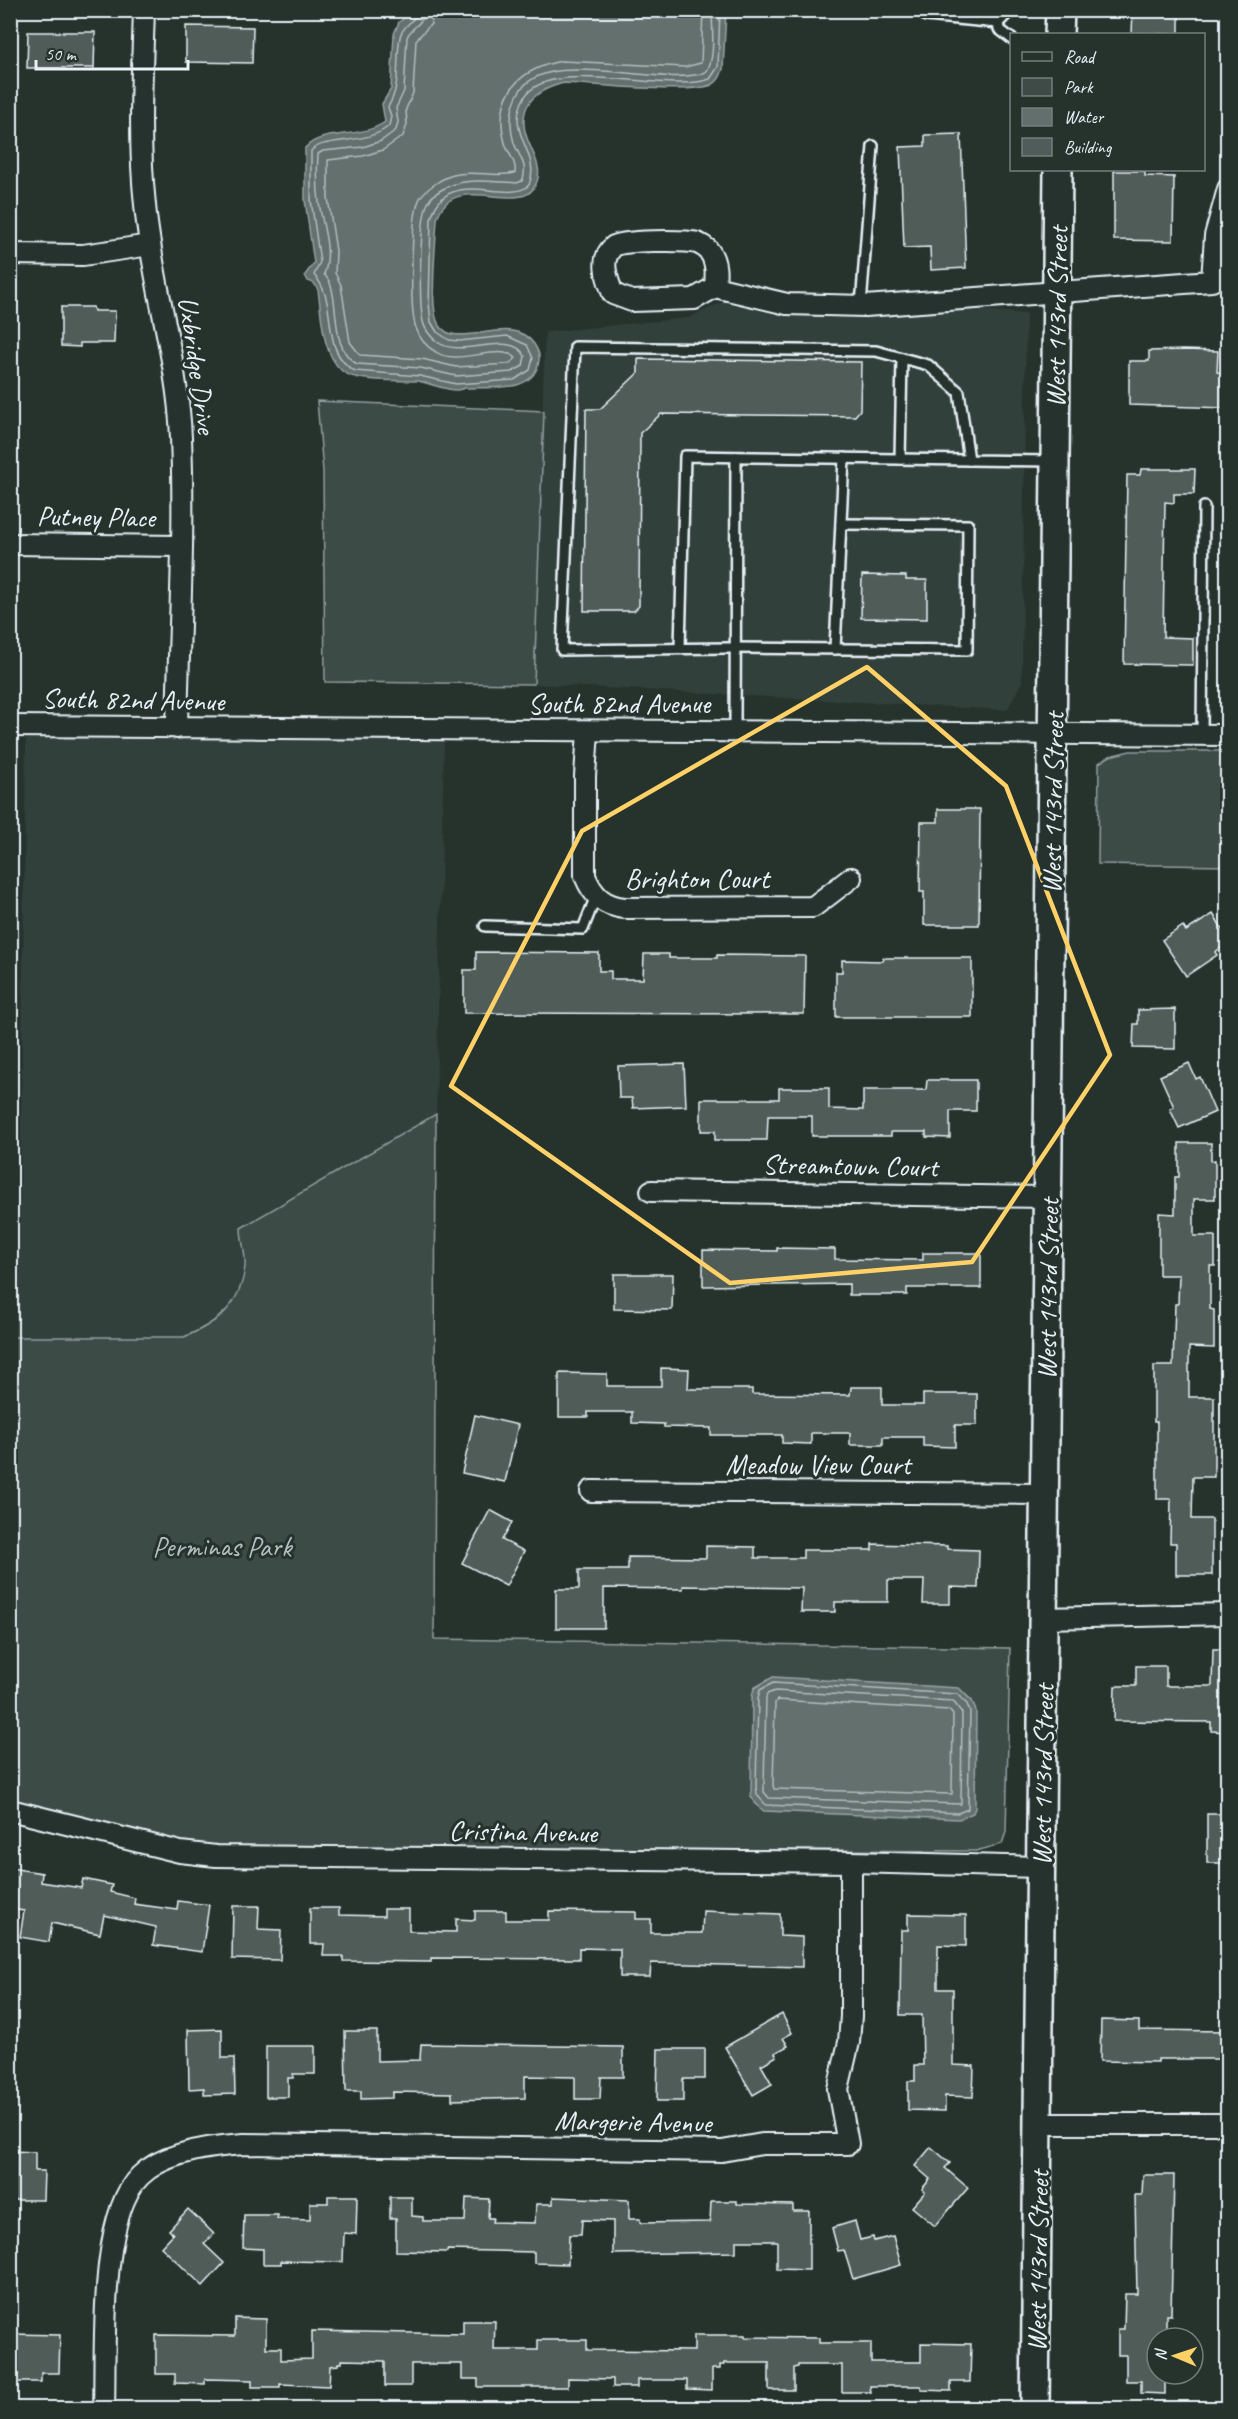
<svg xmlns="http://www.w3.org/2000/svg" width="1238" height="2419" font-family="Caveat,sans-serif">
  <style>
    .built { fill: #333f3a }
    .green { fill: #3e4b47; stroke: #939ea0; stroke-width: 1.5 }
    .water { fill: #636f6d; stroke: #98a3a5; stroke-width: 1.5 }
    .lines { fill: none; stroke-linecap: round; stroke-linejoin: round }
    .shore { stroke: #b3bdc0; stroke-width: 1.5 }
    .building { fill: #505c59; stroke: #e8f1f8; stroke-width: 1.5 }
    .lane-casing { stroke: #e8f1f8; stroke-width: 14 }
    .street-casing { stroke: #e8f1f8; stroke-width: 24 }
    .secondary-casing { stroke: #e8f1f8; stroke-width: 32 }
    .lane { stroke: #26332d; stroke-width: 9 }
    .street { stroke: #26332d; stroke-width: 20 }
    .secondary { stroke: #26332d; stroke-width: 27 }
    .marked { fill: none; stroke: #ffd166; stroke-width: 4.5; stroke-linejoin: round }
    .labels { text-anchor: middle; stroke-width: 6; stroke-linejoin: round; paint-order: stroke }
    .street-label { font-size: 28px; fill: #e8f1f8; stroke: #26332d }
    .park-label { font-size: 28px; fill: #b5bfc3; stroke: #26332d }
  </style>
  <rect width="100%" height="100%" fill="#26332d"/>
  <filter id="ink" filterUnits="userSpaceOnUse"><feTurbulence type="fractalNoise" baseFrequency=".0167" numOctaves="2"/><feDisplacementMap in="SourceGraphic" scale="12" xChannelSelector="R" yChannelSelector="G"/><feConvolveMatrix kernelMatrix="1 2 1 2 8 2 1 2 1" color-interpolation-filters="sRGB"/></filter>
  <g filter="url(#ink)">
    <g class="built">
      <path d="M723 302 777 315 983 310 1026 314 1022 681 1007 710 534 684 545 332 688 318Z"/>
      <path d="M26 737 444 739 436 1114 241 1228 245 1264 240 1288 226 1314 206 1328 184 1337H11V1286H19Z"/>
    </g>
    <g class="green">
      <path d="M317 401 544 411 534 684 325 682 323 471Z"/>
      <path d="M1130 751H1227V866L1098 864 1099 763 1110 756Z"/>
      <path d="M436 1114 434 1639 1010 1648 1006 1832 1002 1844 976 1851 216 1847 177 1843 11 1800V1337H184C218 1323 241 1305 245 1266 246 1254 241 1240 241 1228Z"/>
    </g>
    <g class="water">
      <path d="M415 10 726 11 723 69C721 75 719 81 713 84 696 95 590 84 564 83 535 90 516 106 527 138 533 155 546 171 533 189 516 213 451 171 437 219 436 241 429 306 438 323 441 328 446 333 452 334 476 340 515 317 534 344 537 349 540 354 539 360 535 395 490 386 466 388 463 388 460 390 457 390 450 391 428 383 418 381 398 380 356 383 342 371 321 352 322 315 318 290L314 283 308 281 305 275 314 263 305 200V148C323 128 359 140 385 122L382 104 391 89 394 34 399 22Z"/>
      <path d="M773 1677 959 1688 972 1701 976 1711 975 1808 973 1813 959 1819 764 1811 755 1804 751 1796 752 1697 754 1688Z"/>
    </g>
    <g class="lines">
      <g class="shore">
        <path d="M417 10C416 22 402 25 400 37 395 62 402 84 388 107L391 116 389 126C366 146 323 136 311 151V200L320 262 314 275C340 302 318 351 355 371L420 376 456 384 514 380 530 370 533 358 527 345 507 336 459 341 449 340 437 332 431 322 429 304 431 219C445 164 508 206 529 185 542 153 504 134 524 98 548 55 667 95 710 79L718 67 720 10"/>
        <path d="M425 10C424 24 412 26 407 37L404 91 396 108 398 122 396 130 381 141 363 147 323 151 318 154C317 169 317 187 319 202 322 225 333 252 324 274 326 277 330 281 331 286 339 310 331 350 357 364L421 368 456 376 512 372 523 366 525 356C510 328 460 361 436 341 430 336 425 329 423 322 419 302 419 220 428 203 430 198 436 193 441 190 463 176 493 182 517 183L522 181C529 165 519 157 514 143 509 127 510 109 518 94 544 44 662 90 706 72 716 60 712 26 712 10"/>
        <path d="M434 10 431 24 416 40 413 93 406 109 407 125 403 136 383 150 363 156 328 160V198L336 251 335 273 341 285 350 342 360 355 422 359 456 367 509 364 516 358C500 342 458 367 436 352 427 347 419 338 416 328 409 309 411 219 419 200 422 193 429 188 435 184 462 164 488 179 515 173 517 162 508 154 505 143 493 97 517 69 562 61L685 67 701 63 703 10"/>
        <path d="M773 1683 957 1694 967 1704 970 1712 968 1809 958 1813 766 1805 757 1795 756 1786 758 1698 760 1690Z"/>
        <path d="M775 1691 953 1701 962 1713 961 1804 769 1798 764 1792V1785L766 1698 767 1694Z"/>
        <path d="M777 1700 949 1710 953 1715 952 1794 774 1789 773 1785 775 1703Z"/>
      </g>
    </g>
    <g class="building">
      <path d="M1133 10H1179V34L1132 33Z"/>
      <path d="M186 26 253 27 252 63 186 62Z"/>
      <path d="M28 32H95L94 68H27Z"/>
      <path d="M961 134 966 268 931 270 930 247 904 248 900 147 925 146V135Z"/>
      <path d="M1114 171H1145V176L1174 177 1173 241 1114 240Z"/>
      <path d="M61 307H93L94 311H115L114 343H80V347L61 346Z"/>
      <path d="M1183 350 1218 351 1217 372 1227 373V408L1129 405V361H1149V351Z"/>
      <path d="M638 359 861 362 860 410 855 416 661 414 640 433 639 606 634 611H584L586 409H600L638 373Z"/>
      <path d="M1141 469H1195L1194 494H1174V503L1165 502 1163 637 1193 638V665L1124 664 1127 475H1140Z"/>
      <path d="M862 575 906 576V580H927V619L861 618Z"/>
      <path d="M938 809H980L979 925H924V892H920L921 822H938Z"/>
      <path d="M1213 914 1227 936V944L1215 952 1217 955 1186 976 1162 940 1183 926 1186 931Z"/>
      <path d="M476 952 599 953V971H611V979H643L644 954H669V958H717V955L805 956 804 1014 464 1013V970H476Z"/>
      <path d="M883 958H972V1017H836V972H842V960L883 961Z"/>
      <path d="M1175 1009V1049L1133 1048 1134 1024H1138V1010Z"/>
      <path d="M1189 1063 1196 1079 1200 1077 1215 1112 1179 1128 1170 1109 1174 1107 1160 1076Z"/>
      <path d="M684 1064 686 1106 633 1108 632 1098H619L618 1066Z"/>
      <path d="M927 1080H976V1111H950V1138L926 1137V1132H891V1136H812V1116H768L767 1140H715V1131H701V1099H779V1088H829V1109L863 1110V1090H926Z"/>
      <path d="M1179 1143H1211V1161L1215 1160V1199H1194V1236H1215V1266H1210V1309L1214 1310V1348L1189 1347V1397H1214V1477H1193L1192 1519H1212V1575H1176V1543H1170L1171 1499H1157V1422H1154V1366H1173L1175 1304H1178L1179 1275H1159V1213L1175 1214V1177H1179Z"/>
      <path d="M777 1248 835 1249V1259L923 1260V1253H981V1288H907V1295H849V1284L703 1286V1250L777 1251Z"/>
      <path d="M614 1274H673L672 1310 614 1309Z"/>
      <path d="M661 1368 689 1369 688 1389H752V1394L850 1395 851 1387H882V1405H923V1394H977V1425H955V1447L923 1446V1437H883V1445H850V1433H811V1444L782 1443V1435H711V1428L664 1427V1424L632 1423V1412H588V1417H559V1373L607 1374V1386H661Z"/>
      <path d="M475 1415 518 1425 505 1482 462 1473Z"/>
      <path d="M490 1510 512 1522 502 1540 524 1551 506 1586 462 1563Z"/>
      <path d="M872 1544 947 1546V1549L979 1550 978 1588 950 1587V1604H923L924 1580H888V1602H835V1612H801L802 1588 683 1586V1589L604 1588V1628H556V1589H579V1570H628V1557L706 1558V1546L755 1547V1558H803V1550H872Z"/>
      <path d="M1213 1649H1227V1732L1211 1731V1722L1114 1721 1115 1686H1136V1666H1166V1686H1212Z"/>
      <rect x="1207" y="1814" width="20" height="49"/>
      <path d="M10 1868 42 1873 41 1882 81 1888 83 1879 112 1885 110 1892 135 1898 134 1904 177 1910 178 1901 209 1905 202 1952 153 1945 156 1927 104 1915 100 1934 52 1923 49 1942 20 1937 24 1911 10 1909Z"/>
      <path d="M233 1906H259L258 1929 281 1930 280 1960 232 1959Z"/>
      <path d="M310 1908H339V1915L384 1916V1909H409V1931L456 1932V1919L475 1920V1911H506V1920H549V1911L636 1912V1919H651V1933H702L703 1911 780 1914V1936L802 1937V1967L651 1963 650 1977H620V1949L579 1948V1959L431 1958V1962L343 1961V1956H323L324 1944H310Z"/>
      <path d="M908 1914 966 1915V1946L938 1945V1989H953V2065L974 2066 973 2097 945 2096V2111L908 2110V2081H915V2065H923L922 2015H900L901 1930H908Z"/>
      <path d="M782 2014 792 2033 783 2038 788 2046 775 2053 777 2056 761 2065 772 2084 753 2095 725 2047Z"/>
      <path d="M1101 2020 1139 2021V2030L1227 2031V2059H1158V2062L1100 2061Z"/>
      <path d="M222 2029V2058H234L235 2094 204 2095V2088L189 2089 188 2030Z"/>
      <path d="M345 2031H377V2061L420 2060 421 2044 623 2047V2077H601L600 2099H575V2077L525 2076V2098L452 2100V2093L392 2092V2098L361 2099V2091H346Z"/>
      <path d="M266 2046H315V2074H293V2078H288V2097H266Z"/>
      <path d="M658 2049H705V2079H683V2101H657Z"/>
      <path d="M931 2147 950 2163 945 2168 968 2188 935 2226 912 2207 925 2192 922 2189 930 2179 915 2166Z"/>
      <path d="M10 2151 35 2152V2171H44L43 2200H10Z"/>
      <path d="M1143 2175H1174L1171 2315H1166V2338H1157V2374H1165V2394L1141 2393V2381H1126V2355H1118V2329H1124L1125 2294H1137L1135 2195H1142Z"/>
      <path d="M328 2196H357L356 2234 344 2233 343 2262 281 2261V2264H263V2249L243 2248 244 2215H278L277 2219 310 2220V2203H328Z"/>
      <path d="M390 2197H412V2216L423 2217V2221H465L466 2198 489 2199 488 2218H493L492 2222 535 2223 536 2204H553V2197L629 2200V2219H640V2223L710 2222 711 2201H737V2204L793 2205V2211H809V2270L777 2269V2241H736V2252L613 2254V2221L582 2220 581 2235H569L568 2264 534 2263V2252L447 2250V2252L396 2251V2218H390Z"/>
      <path d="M188 2209 214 2234 204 2244 224 2263 203 2286 161 2247 173 2234 169 2230Z"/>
      <path d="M855 2221 860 2240 873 2237 874 2241 893 2236 901 2265 853 2279 844 2250 838 2251 832 2228Z"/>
      <path d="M235 2318 266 2319V2348H281V2360L312 2359V2331L463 2334V2321H495L494 2350H538V2340H587V2350L694 2351V2335H745V2337L819 2338V2343H871V2362H921V2343L971 2344 970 2382H951V2391L921 2390V2386H870L871 2392H842V2365H798V2367L794 2368V2390H769V2363H724V2365H720V2369H712V2390L687 2389V2380H637V2387H613V2379L568 2378V2387H478V2379H462V2364H411V2386H385V2361L342 2360V2363H338V2365L330 2366 329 2386 280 2384V2387H252V2380L205 2379V2384L175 2383V2374H156V2335L235 2336Z"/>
      <path d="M10 2334 60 2335 59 2373H41V2382H10Z"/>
    </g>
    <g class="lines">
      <g class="lane-casing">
        <g id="lane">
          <path d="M919 10 926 16 998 23"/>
          <path d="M1011 10 998 23 999 29 1012 39"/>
          <path d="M861 306 873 146"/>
          <path d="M900 459 902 358"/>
          <path d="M841 524 968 525 967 650 728 648 562 650 575 347 876 351 928 365 959 392 969 460 1053 461"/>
          <path d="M680 648 685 456 969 460"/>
          <path d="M835 649 844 458"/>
          <path d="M735 732 736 457"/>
          <path d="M1202 735 1204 507"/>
          <path d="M485 926 583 929 596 896"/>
        </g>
      </g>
      <g class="street-casing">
        <g id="street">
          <path d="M144 10C142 75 138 141 145 205 152 283 178 359 181 438 185 534 179 631 177 728"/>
          <path d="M10 254 83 255 150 245"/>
          <path d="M715 287C716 274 717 262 709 251 707 248 700 244 697 243 686 240 621 240 614 246 598 259 608 280 613 294L632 301 694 299 715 287 787 304 865 306 1212 281 1215 236 1228 189"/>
          <path d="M10 544 181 546"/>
          <path d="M10 726 1228 735"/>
          <path d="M588 731 585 776V876C593 896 604 906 625 908L813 907 851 878"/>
          <path d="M651 1191 1047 1197"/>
          <path d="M591 1491 1045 1494"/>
          <path d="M1043 1618 1228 1614"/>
          <path d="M10 1810 180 1852 216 1856 851 1862 1041 1867"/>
          <path d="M1038 2124H1228"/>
          <path d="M104 2408C106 2351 98 2217 140 2176 164 2152 212 2146 244 2144L722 2151 762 2144H848L838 2089 849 2042 851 2016V1862"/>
        </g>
      </g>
      <g class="secondary-casing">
        <g id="secondary">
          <path d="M1059 34 1060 10"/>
          <path d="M1035 2408 1058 170"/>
        </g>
      </g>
      <use href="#lane" class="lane"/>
      <use href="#street" class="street"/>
      <use href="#secondary" class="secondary"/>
    </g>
  </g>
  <path class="marked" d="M867 667 1006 786 1110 1055 972 1262 730 1283 451 1086 582 831Z"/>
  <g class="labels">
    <g class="street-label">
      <text transform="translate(1056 317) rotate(-89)" y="10">West 143rd Street</text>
      <text transform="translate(198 365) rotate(82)" y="10">Uxbridge Drive</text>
      <text transform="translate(96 516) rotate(1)" y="10">Putney Place</text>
      <text transform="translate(133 699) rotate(1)" y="10">South 82nd Avenue</text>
      <text x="619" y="713">South 82nd Avenue</text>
      <text transform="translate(1052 803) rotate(-89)" y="10">West 143rd Street</text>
      <text x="697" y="888">Brighton Court</text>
      <text transform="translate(850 1165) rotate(1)" y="10">Streamtown Court</text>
      <text transform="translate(1047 1289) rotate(-89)" y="10">West 143rd Street</text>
      <text x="818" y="1474">Meadow View Court</text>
      <text transform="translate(1042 1775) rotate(-89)" y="10">West 143rd Street</text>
      <text transform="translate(523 1831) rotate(1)" y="10">Cristina Avenue</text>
      <text transform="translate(633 2121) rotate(1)" y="10">Margerie Avenue</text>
      <text transform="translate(1037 2261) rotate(-89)" y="10">West 143rd Street</text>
    </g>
    <g class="park-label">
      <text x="222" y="1556">Perminas Park</text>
    </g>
  </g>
  <rect width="1238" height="2419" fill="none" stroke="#26332d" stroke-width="36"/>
  <rect x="18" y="18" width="1202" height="2383" fill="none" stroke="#e8f1f8" stroke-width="2" filter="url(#ink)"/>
  <rect x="1010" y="33" width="195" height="138" fill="#26332d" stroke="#747f7e" stroke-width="1.5"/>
  <rect x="1022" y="52" width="30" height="9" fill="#26332d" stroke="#747f7e" stroke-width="1.5"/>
  <text x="1064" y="63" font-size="18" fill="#e8f1f8">Road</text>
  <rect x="1022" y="78" width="30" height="18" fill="#3e4b47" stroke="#747f7e" stroke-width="1.5"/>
  <text x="1064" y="93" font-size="18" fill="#e8f1f8">Park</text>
  <rect x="1022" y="108" width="30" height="18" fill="#636f6d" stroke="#747f7e" stroke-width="1.5"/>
  <text x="1064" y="123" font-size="18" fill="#e8f1f8">Water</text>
  <rect x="1022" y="138" width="30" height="18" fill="#505c59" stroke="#747f7e" stroke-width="1.5"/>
  <text x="1064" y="153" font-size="18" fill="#e8f1f8">Building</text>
  <g transform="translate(1175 2356) rotate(272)"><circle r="28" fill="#26332d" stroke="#747f7e" stroke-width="1.5"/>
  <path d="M0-4.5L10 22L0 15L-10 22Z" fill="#ffd166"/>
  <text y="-9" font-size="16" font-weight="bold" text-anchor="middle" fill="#e8f1f8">N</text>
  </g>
  <path d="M36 60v9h152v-9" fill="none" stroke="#e8f1f8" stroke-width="3"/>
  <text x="45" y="60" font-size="18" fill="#e8f1f8" stroke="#26332d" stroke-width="4.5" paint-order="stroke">50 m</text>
</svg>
